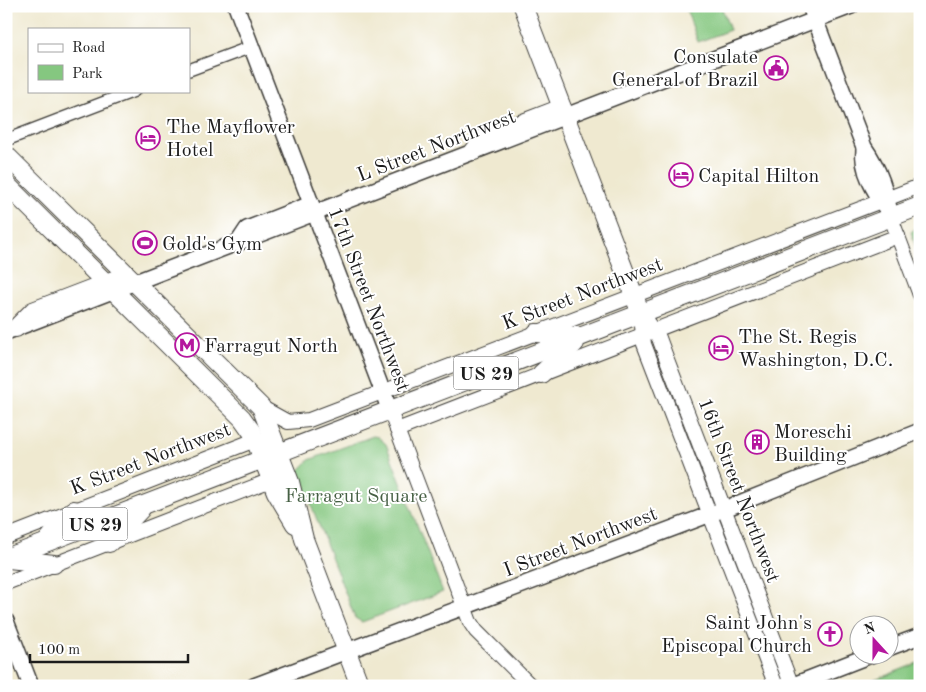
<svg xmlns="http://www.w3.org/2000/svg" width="926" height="692" font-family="'Old Standard TT',serif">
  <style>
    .green { fill: #85c780; stroke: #50724e }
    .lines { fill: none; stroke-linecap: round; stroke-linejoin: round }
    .minor-casing { stroke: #3c3b37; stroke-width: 14 }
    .tertiary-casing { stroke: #3c3b37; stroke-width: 16 }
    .secondary-casing { stroke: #3c3b37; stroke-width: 18 }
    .primary-casing { stroke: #3c3b37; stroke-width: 20 }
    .trunk-casing { stroke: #3c3b37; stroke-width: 20 }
    .minor { stroke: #fff; stroke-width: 11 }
    .tertiary { stroke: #fff; stroke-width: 14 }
    .secondary { stroke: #fff; stroke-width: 15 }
    .primary { stroke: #fff; stroke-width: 18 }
    .trunk { stroke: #fff; stroke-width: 18 }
    .labels { text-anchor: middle; stroke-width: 4; stroke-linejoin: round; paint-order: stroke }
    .shield { fill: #fff; stroke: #606060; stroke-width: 1 }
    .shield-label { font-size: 19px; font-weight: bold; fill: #1c1c1c }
    .poi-label { font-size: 20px; fill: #1c1c1c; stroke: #fff; text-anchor: start }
    .street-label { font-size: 20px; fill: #1c1c1c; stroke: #fff }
    .park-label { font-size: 20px; fill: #466044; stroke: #fff }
  </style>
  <rect width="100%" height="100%" fill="#fff"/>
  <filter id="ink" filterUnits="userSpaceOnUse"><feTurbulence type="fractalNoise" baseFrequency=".02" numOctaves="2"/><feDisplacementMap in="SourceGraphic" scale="10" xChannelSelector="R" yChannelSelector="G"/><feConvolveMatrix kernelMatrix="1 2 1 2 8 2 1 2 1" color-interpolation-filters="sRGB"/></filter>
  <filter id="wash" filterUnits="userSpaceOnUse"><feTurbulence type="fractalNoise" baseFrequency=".0096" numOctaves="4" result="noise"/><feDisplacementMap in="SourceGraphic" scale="20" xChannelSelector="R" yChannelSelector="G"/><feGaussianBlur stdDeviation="1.12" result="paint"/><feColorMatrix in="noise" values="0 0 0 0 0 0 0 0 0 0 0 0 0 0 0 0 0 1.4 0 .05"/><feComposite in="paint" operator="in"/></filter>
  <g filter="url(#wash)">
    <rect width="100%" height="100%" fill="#efe9d0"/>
    <g class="green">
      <path d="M685 6H721L730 30 698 42Z"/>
      <path d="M920 225V260L911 232Z"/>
      <path d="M373 436 378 437 386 444 443 592 362 622 355 618 298 471 309 460Z"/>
      <path d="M920 662V686H860Z"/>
    </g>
  </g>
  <g filter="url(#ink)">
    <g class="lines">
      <g class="minor-casing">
        <g id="minor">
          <path d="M189 70 251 47"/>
          <path d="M6 140 134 91"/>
        </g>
      </g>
      <g class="tertiary-casing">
        <g id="tertiary">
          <path d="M891 218 920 295"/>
          <path d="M641 314 659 338 666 357 792 686"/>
          <path d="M642 326 644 344 776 686"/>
          <path d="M261 407 288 422 309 420 920 186"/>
          <path d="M390 411 470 622 476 631 531 686"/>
          <path d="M397 430 898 236"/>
          <path d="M6 537 255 440 264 444"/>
          <path d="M6 583 271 480 274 471"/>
        </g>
      </g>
      <g class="secondary-casing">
        <g id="secondary">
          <path d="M236 6 390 411"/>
          <path d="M810 6 864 147C880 170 886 191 891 218"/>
          <path d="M864 149C861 171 875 192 887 210"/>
          <path d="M237 244 247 229 311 204"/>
          <path d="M6 332 851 6"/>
          <path d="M6 621 31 686"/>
          <path d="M888 648 920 636"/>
          <path d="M254 686 732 506 920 431"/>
          <path d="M791 686 873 654"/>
        </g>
      </g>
      <g class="primary-casing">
        <g id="primary">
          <path d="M523 6 641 314"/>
          <path d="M474 151 484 138 562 108"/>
          <path d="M6 155 261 407 290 482 304 539 360 686"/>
          <path d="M6 184 242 418 252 432 276 492 295 524"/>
          <path d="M16 328 33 311 114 280"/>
        </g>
      </g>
      <g class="trunk-casing">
        <g id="trunk">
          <path d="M536 333 577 336"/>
          <path d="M541 374 575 343"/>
          <path d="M48 540 74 510"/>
          <path d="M109 543 141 509"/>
          <path d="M6 558 920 206"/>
          <path d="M9 559 54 564"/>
        </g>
      </g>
      <use href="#minor" class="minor"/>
      <use href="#tertiary" class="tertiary"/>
      <use href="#secondary" class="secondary"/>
      <use href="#primary" class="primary"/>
      <use href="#trunk" class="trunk"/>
    </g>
  </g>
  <defs>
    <g id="civic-ring" transform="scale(1.25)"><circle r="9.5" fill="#fff" stroke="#b5179e" stroke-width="1.5"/><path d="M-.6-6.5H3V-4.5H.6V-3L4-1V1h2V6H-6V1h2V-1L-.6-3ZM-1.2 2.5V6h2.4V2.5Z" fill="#b5179e"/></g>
    <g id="hotel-ring" transform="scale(1.25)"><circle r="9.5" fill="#fff" stroke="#b5179e" stroke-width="1.5"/><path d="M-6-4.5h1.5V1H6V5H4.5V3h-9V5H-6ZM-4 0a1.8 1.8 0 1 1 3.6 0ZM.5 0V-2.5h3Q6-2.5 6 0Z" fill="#b5179e"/></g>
    <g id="stadium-ring" transform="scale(1.25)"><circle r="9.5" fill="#fff" stroke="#b5179e" stroke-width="1.5"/><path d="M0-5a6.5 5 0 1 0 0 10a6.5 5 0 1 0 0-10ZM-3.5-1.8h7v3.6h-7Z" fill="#b5179e"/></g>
    <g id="metro-ring" transform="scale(1.25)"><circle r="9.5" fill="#fff" stroke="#b5179e" stroke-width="1.5"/><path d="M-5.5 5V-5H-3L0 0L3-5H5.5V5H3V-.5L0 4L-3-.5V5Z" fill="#b5179e"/></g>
    <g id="building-ring" transform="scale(1.25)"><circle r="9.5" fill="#fff" stroke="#b5179e" stroke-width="1.5"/><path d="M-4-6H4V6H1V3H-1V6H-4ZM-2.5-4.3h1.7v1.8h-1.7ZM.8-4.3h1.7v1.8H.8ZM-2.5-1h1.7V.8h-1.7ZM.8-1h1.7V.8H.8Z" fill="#b5179e"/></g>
    <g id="church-ring" transform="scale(1.25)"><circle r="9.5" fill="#fff" stroke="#b5179e" stroke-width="1.5"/><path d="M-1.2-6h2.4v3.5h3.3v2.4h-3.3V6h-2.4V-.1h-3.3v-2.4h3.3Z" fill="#b5179e"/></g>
  </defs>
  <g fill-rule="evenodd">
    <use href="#civic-ring" x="776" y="68"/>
    <use href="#hotel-ring" x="148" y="138"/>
    <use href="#hotel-ring" x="681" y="175"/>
    <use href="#stadium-ring" x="145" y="243"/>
    <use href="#metro-ring" x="187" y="345"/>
    <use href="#hotel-ring" x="721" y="348"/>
    <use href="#building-ring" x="757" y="442"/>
    <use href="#church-ring" x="830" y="634"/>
  </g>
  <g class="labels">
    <g class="shield">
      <rect x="453.5" y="356.5" width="65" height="33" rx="4"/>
      <rect x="62.5" y="507.5" width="65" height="33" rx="4"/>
    </g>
    <g class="shield-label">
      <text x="486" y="380">US 29</text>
      <text x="95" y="531">US 29</text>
    </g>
    <g class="poi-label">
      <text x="758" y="63" text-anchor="end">Consulate<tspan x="758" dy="23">General of Brazil</tspan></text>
      <text x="166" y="133">The Mayflower<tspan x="166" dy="23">Hotel</tspan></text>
      <text x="698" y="182">Capital Hilton</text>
      <text x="162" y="250">Gold's Gym</text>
      <text x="738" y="343">The St. Regis<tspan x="738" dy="23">Washington, D.C.</tspan></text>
      <text x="204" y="352">Farragut North</text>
      <text x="774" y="438">Moreschi<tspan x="774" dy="23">Building</tspan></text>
      <text x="812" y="629" text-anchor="end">Saint John's<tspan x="812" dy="23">Episcopal Church</tspan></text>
    </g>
    <g class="street-label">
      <text transform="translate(436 145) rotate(-21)" y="7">L Street Northwest</text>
      <text transform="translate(582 293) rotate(-21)" y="7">K Street Northwest</text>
      <text transform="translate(370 299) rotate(69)" y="7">17th Street Northwest</text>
      <text transform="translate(150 458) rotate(-21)" y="7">K Street Northwest</text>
      <text transform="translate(740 490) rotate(69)" y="7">16th Street Northwest</text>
      <text transform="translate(580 541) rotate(-21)" y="7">I Street Northwest</text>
    </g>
    <g class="park-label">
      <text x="356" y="502">Farragut Square</text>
    </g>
  </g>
  <rect width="926" height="692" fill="none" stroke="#fff" stroke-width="25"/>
  <rect x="28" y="28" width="162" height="65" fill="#ffffff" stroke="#a4a4a4"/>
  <rect x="38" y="44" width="25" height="8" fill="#ffffff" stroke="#a4a4a4"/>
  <text x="72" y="52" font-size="15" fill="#1c1c1c">Road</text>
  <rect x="38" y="65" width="25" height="15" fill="#85c780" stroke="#a4a4a4"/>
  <text x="72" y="78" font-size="15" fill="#1c1c1c">Park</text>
  <g transform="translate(874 640) rotate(339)"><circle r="24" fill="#ffffff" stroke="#a4a4a4"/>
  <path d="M0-4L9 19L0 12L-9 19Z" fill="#b5179e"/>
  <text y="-8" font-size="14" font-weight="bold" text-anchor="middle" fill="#1c1c1c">N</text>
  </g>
  <path d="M30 654v8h158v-8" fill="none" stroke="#1c1c1c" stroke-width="2.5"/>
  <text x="38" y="654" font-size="15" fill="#1c1c1c" stroke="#ffffff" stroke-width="4" paint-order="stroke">100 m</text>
</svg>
